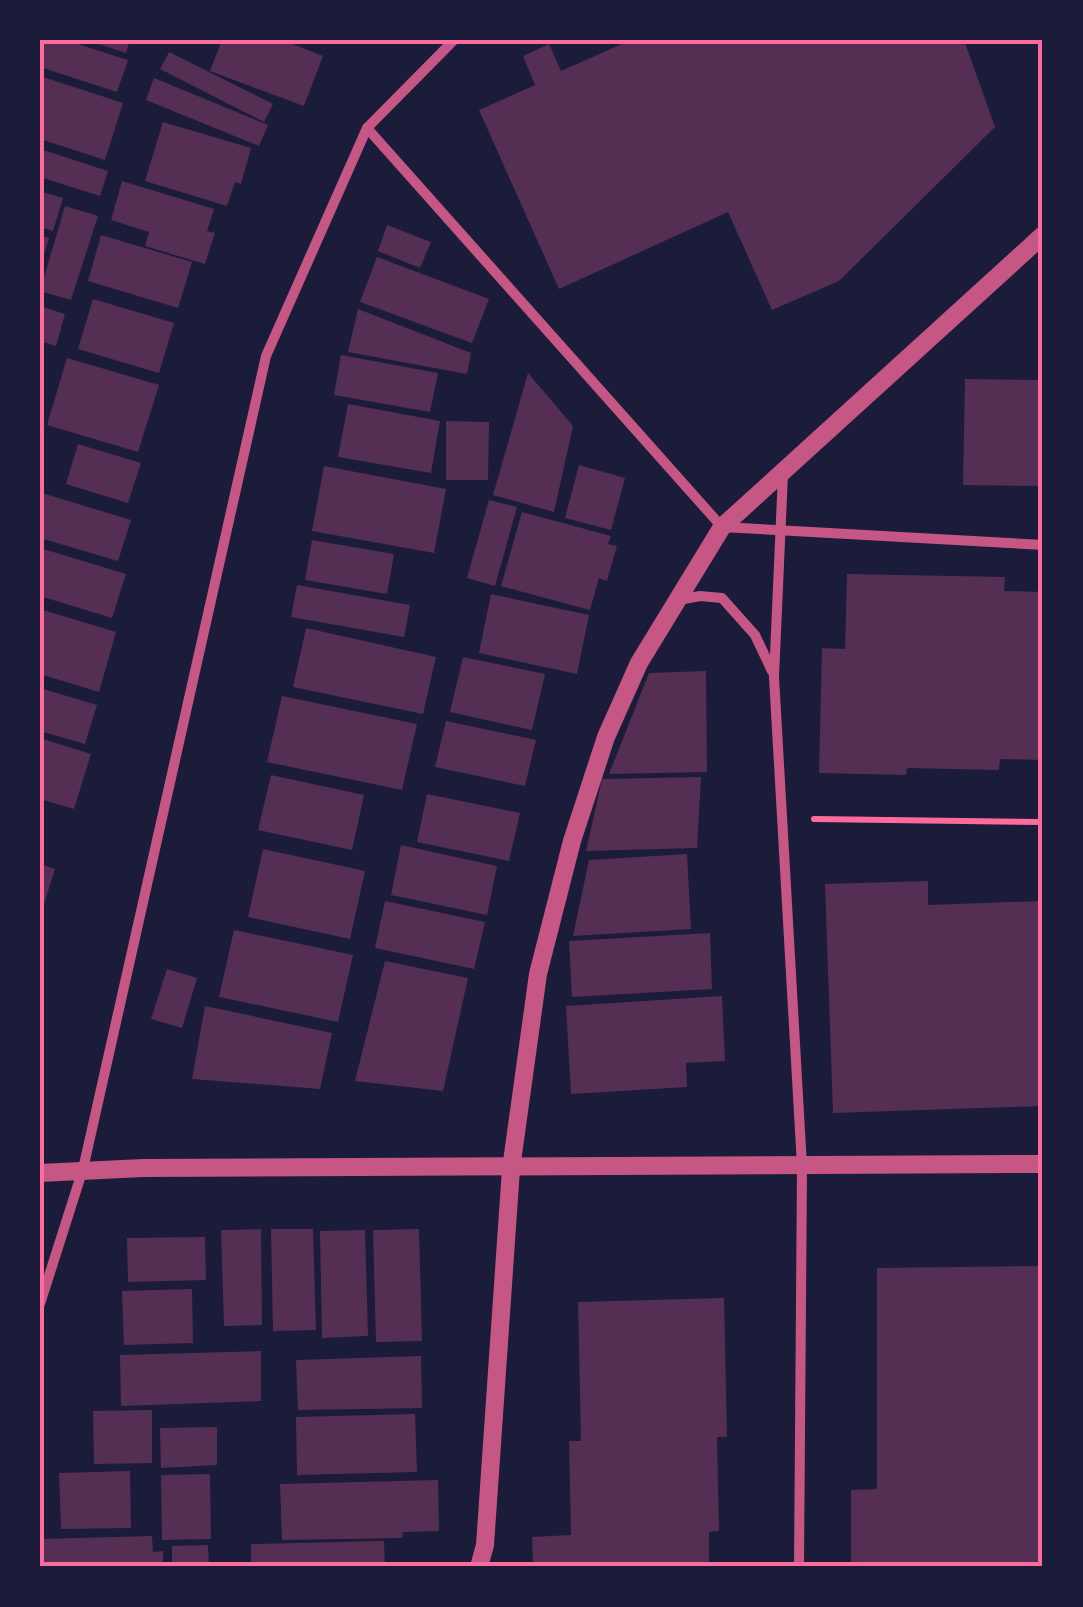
<svg xmlns="http://www.w3.org/2000/svg" width="1083" height="1607" font-family="Lato,sans-serif">
  <style>
    .building { fill: #542f53 }
    .lines { fill: none; stroke-linecap: round; stroke-linejoin: round }
    .path { stroke: #ff6b9d; stroke-width: 6 }
    .minor { stroke: #c65784; stroke-width: 10 }
    .tertiary { stroke: #c65784; stroke-width: 18 }
    .neatline { fill: none; stroke: #ff6b9d; stroke-width: 4 }
  </style>
  <rect width="100%" height="100%" fill="#1b1b3a"/>
  <g class="building">
    <path d="M40 40H65L128 60 117 92 40 67Z"/>
    <path d="M87 40H130L126 53Z"/>
    <path d="M222 40H282L323 56 304 106 210 71Z"/>
    <path d="M631 40H964L995 127 839 281 772 310 728 212 559 289 479 110 535 85 523 56 549 44 561 71Z"/>
    <path d="M169 52 273 104 264 122 160 69Z"/>
    <path d="M40 76 123 103 105 160 40 139Z"/>
    <path d="M154 78 268 125 259 146 146 100Z"/>
    <path d="M163 122 251 148 241 184 235 182 227 206 145 181Z"/>
    <path d="M40 149 108 171 100 196 40 177Z"/>
    <path d="M122 181 214 209 207 231 215 233 205 264 145 246 149 232 111 220Z"/>
    <path d="M40 191 63 198 53 231 40 227Z"/>
    <path d="M65 206 98 216 71 300 40 291Z"/>
    <path d="M387 225 431 242 420 268 378 251Z"/>
    <path d="M40 235 49 238 41 265H40Z"/>
    <path d="M101 235 192 262 178 308 88 281Z"/>
    <path d="M377 257 489 299 472 343 360 302Z"/>
    <path d="M93 299 174 323 159 373 78 349Z"/>
    <path d="M40 306 65 314 56 346 40 341Z"/>
    <path d="M358 309 471 353 467 374 348 352Z"/>
    <path d="M341 355 438 373 430 412 334 395Z"/>
    <path d="M67 358 159 385 138 452 47 425Z"/>
    <path d="M528 373 573 426 554 512 493 495Z"/>
    <path d="M965 379 1043 380V486L963 485Z"/>
    <path d="M348 404 440 421 431 473 338 457Z"/>
    <path d="M446 421 489 422 488 480H446Z"/>
    <path d="M78 444 141 463 128 503 66 484Z"/>
    <path d="M579 465 625 478 611 530 565 518Z"/>
    <path d="M324 466 446 489 434 553 312 531Z"/>
    <path d="M42 493 131 520 118 561 40 538Z"/>
    <path d="M489 500 517 507 495 586 467 578Z"/>
    <path d="M522 512 611 536 608 544 617 546 607 581 599 578 590 610 501 586Z"/>
    <path d="M312 540 394 554 387 594 305 580Z"/>
    <path d="M40 548 126 574 112 618 40 596Z"/>
    <path d="M847 574 1005 577 1004 591 1043 592V760L1000 759 999 770 907 768 906 775 819 773 822 648 845 649Z"/>
    <path d="M297 585 410 605 404 637 291 617Z"/>
    <path d="M491 594 589 615 577 674 479 653Z"/>
    <path d="M40 609 116 632 99 692 40 674Z"/>
    <path d="M306 628 436 657 423 714 293 687Z"/>
    <path d="M463 657 545 674 532 730 450 712Z"/>
    <path d="M706 671 707 772 609 774 649 673Z"/>
    <path d="M40 688 97 705 85 744 40 731Z"/>
    <path d="M282 696 417 724 402 790 267 762Z"/>
    <path d="M446 721 536 740 525 786 435 767Z"/>
    <path d="M40 738 91 754 74 809 40 799Z"/>
    <path d="M271 775 364 795 352 850 258 830Z"/>
    <path d="M701 777 697 848 586 851 602 779Z"/>
    <path d="M427 794 520 813 509 861 417 842Z"/>
    <path d="M401 845 497 866 487 915 391 895Z"/>
    <path d="M263 849 365 871 350 939 248 917Z"/>
    <path d="M687 854 691 929 573 936 589 860Z"/>
    <path d="M40 864 55 869 41 914H40Z"/>
    <path d="M928 881V905L1043 901V1106L833 1113 825 884Z"/>
    <path d="M385 901 485 922 474 969 375 948Z"/>
    <path d="M234 930 353 955 338 1022 219 997Z"/>
    <path d="M710 933 712 989 572 997 569 941Z"/>
    <path d="M385 961 468 978 443 1091 355 1081Z"/>
    <path d="M167 969 197 978 182 1028 151 1019Z"/>
    <path d="M722 996 725 1061 686 1063 687 1087 571 1094 566 1006Z"/>
    <path d="M205 1006 332 1033 320 1089 192 1079Z"/>
    <path d="M261 1229 262 1325 224 1326 221 1230Z"/>
    <path d="M271 1229H313L316 1330 273 1331Z"/>
    <path d="M419 1229 422 1341 376 1342 373 1230Z"/>
    <path d="M365 1230 368 1336 322 1338 320 1231Z"/>
    <path d="M205 1237 206 1280 128 1282 127 1238Z"/>
    <path d="M1043 1266V1567H851V1490L877 1489V1268Z"/>
    <path d="M192 1289 193 1343 124 1345 122 1291Z"/>
    <path d="M724 1298 727 1437H717L719 1531 709 1532V1567H533L532 1537 571 1535 569 1441H581L578 1302Z"/>
    <path d="M261 1351V1401L121 1406 120 1355Z"/>
    <path d="M421 1356 422 1408 298 1410 296 1360Z"/>
    <path d="M152 1410V1463L94 1464 93 1411Z"/>
    <path d="M415 1414 417 1472 297 1475 296 1417Z"/>
    <path d="M217 1427V1465L161 1468 160 1428Z"/>
    <path d="M130 1471 131 1528 61 1529 59 1473Z"/>
    <path d="M210 1474 211 1539 162 1540 161 1475Z"/>
    <path d="M438 1480 439 1531 403 1532 402 1538 282 1540 280 1484Z"/>
    <path d="M152 1536 153 1552 163 1551V1567H40V1539Z"/>
    <path d="M384 1541 385 1567H251V1544Z"/>
    <path d="M208 1545 209 1567H172V1546Z"/>
  </g>
  <g class="lines">
    <path class="path" d="M814 819 1043 822"/>
    <g class="minor">
      <path d="M367 128 722 527 1043 545"/>
      <path d="M783 474 774 677 802 1166 799 1567"/>
      <path d="M679 600 700 596 722 598 755 635 772 671"/>
      <path d="M40 1304 83 1169 266 356 367 128 454 40"/>
    </g>
    <g class="tertiary">
      <path d="M40 1173 143 1168 1043 1164"/>
      <path d="M479 1567 485 1545 511 1169 538 974 572 841 606 737 639 663 722 527 1043 235"/>
    </g>
  </g>
  <rect width="1083" height="1607" fill="none" stroke="#1b1b3a" stroke-width="85"/>
  <rect x="42" y="42" width="998" height="1522" class="neatline"/>
</svg>
